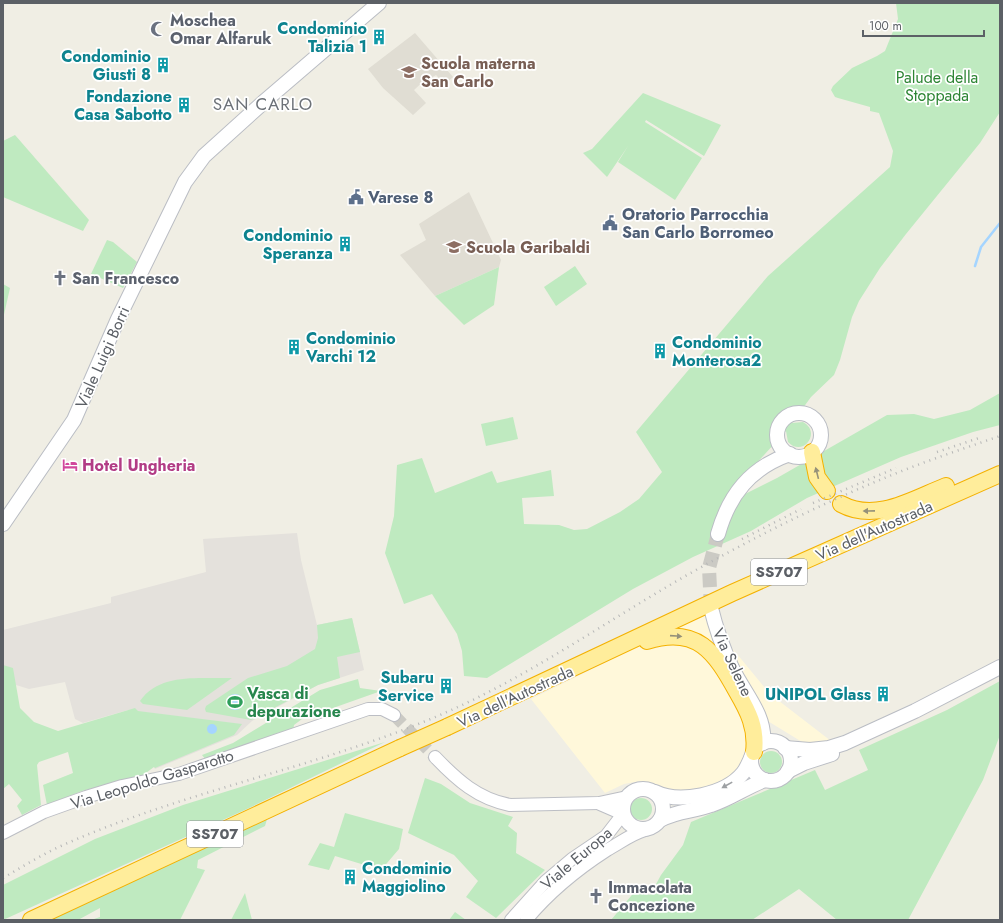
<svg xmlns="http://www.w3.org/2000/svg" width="1003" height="923" font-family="Jost,sans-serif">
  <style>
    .commercial { fill: #fff8da }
    .industrial { fill: #e4e1dc }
    .education { fill: #e0ddd3 }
    .green { fill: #bfeac0 }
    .water { fill: #a5d5ff }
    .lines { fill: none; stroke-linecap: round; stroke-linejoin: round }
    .stream { stroke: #a5d5ff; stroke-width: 2.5 }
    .tertiary-tunnel { stroke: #cbcac4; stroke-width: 12; stroke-dasharray: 12 6; stroke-linecap: butt }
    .secondary-tunnel { stroke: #cbcac4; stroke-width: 14; stroke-dasharray: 14 7; stroke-linecap: butt }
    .tertiary-casing { stroke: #bcbec4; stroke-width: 14 }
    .secondary-casing { stroke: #babdc4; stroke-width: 16 }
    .trunk-casing { stroke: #f4b100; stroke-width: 18 }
    .tertiary { stroke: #fff; stroke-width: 12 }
    .secondary { stroke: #fff; stroke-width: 14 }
    .trunk { stroke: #ffed9b; stroke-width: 16 }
    .rail { stroke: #b6b7b7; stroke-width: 2.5; stroke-dasharray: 1 5; stroke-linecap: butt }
    .trunk-bridge-casing { stroke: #f4b100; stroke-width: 18; stroke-linecap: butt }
    .trunk-bridge { stroke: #ffed9b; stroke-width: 16 }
    .oneway { fill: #959179 }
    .oneway2 { fill: #9da0a3 }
    .labels { text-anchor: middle; stroke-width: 3.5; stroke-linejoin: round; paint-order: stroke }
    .shield { fill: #fff; stroke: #8d9094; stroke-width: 1 }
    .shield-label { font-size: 15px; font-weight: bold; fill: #5c6066 }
    .worship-label { font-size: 16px; font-weight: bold; fill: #5b616d; stroke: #fff; text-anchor: start }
    .culture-label { font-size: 16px; font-weight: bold; fill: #0d838f; stroke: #fff; text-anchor: end }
    .education-label { font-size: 16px; font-weight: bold; fill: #785e54; stroke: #fff; text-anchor: start }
    .park-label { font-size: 16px; fill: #2d8534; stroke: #fff }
    .service-label { font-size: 16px; font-weight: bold; fill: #4e5e75; stroke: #fff; text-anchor: start }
    .street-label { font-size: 16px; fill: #5c6066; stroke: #fff }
    .hotel-label { font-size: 16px; font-weight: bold; fill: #b23c85; stroke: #fff; text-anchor: start }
    .leisure-label { font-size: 16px; font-weight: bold; fill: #27864d; stroke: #fff; text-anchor: start }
    .neighbourhood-label { font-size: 17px; letter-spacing: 1px; fill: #6d7278; stroke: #fff }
  </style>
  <rect width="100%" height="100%" fill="#f0eee4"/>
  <path class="commercial" d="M704 614 770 694 831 741 807 745 761 717 739 771 726 783 694 793 653 787 640 781 624 784 605 793 531 699Z"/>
  <path class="industrial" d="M297 533 301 560 317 625 352 618 364 670 318 685 252 721 237 735 155 769 128 710 83 723 75 719 65 682 29 689 3 681V630L111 603V597L206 572 203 539Z"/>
  <g class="education">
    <path d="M415 33 453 77 445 84 436 75 431 78 429 76 414 90 426 103 413 115 383 88 368 69Z"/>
    <path d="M469 192 501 260 499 267 435 296 400 255 426 240 419 224Z"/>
  </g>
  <g class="green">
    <path d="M896 3H1000V112L980 143 906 234 880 268 859 301 852 317 840 360 834 375 811 397 792 423 803 422C822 432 803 458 788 442L786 431 753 467 743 495 777 478 887 415 914 414 934 419 970 410 1000 393V425L973 432 901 457 807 498 751 531 693 557 633 589 487 678 464 676 462 651 457 634 432 594 404 604 385 553 394 516 397 465 422 458 435 493 492 471 497 483 551 470 554 496 522 498 524 524 559 525 574 530 587 529 620 512 639 499 662 472 636 432 768 276 890 167 893 151 879 113 870 111V107L838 98 835 97 831 90 833 86 852 68 877 56 885 51 898 19Z"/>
    <path d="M643 93 721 125 704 156 646 120 645 122 702 158 675 200 618 162 628 146 607 177 583 153 592 149Z"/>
    <path d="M15 135 89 220 83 231 3 197V141Z"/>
    <path d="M107 240 113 242 137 262 123 288 91 274Z"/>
    <path d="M575 266 587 284 556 306 544 287Z"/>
    <path d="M499 267 494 305 464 325 435 296Z"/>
    <path d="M3 284 10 288 3 319Z"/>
    <path d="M513 417 518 439 486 446 481 424Z"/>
    <path d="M352 618 360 652 337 657 340 678 318 685 251 720 206 712 205 709 206 706 248 678 287 666 315 649 318 638 317 625Z"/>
    <path d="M3 665 13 668 20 708 34 722 58 731 135 708 138 711 242 724 234 735 155 768 154 767 143 775 82 791 47 805 43 785 73 773 68 752 39 762 37 765 41 805 22 815 17 806 22 800 9 784 3 789Z"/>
    <path d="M232 678 187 710 143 704 140 701C160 672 200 679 232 678Z"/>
    <path d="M358 679 360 688 381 691 302 719 294 725 293 731 206 760 202 755 233 743 320 690Z"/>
    <path d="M1000 681V735L983 780 908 920H837L799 889 752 920H611L636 890 650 895 661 875 683 845 691 822 815 770 825 790 868 770 859 750 947 710Z"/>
    <path d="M385 742 247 809 3 920V885L95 839 183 805Z"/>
    <circle cx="771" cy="762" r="11"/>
    <path d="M425 778 441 784 470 803 513 817 508 826 517 833 516 853 545 870 496 918 466 897 478 881 454 855 408 833Z"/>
    <circle cx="641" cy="809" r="11"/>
    <path d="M345 813 403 829 399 849 381 870 335 856 329 870 308 865 320 843 334 847Z"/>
    <path d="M268 816 265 826 198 860 197 868 205 870 180 920H91L100 917V908L78 920H45Z"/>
    <path d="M245 893 252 920H231Z"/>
    <path d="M455 912 466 920H449Z"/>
  </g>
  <g class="water">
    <circle cx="235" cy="702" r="8"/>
    <circle cx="212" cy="729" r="5"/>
  </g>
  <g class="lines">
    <path class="stream" d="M975 266 981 247 1000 223"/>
    <path class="tertiary-tunnel" d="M394 715 435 757"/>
    <path class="secondary-tunnel" d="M711 608 709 568 718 534"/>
    <g class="tertiary-casing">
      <g id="tertiary">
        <path d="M435 757C457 780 478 799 510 805L599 803 627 797"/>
        <path d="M3 833 44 812 86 797 122 786 179 774 368 709H382L394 715"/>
        <path d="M511 920 546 881 572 859 606 836 623 814 600 804"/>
        <path d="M526 920C550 891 576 870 607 850 620 843 631 834 645 830"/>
      </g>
    </g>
    <g class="secondary-casing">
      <g id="secondary">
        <circle cx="799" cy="435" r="22"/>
        <path d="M3 524 74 420 118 319 185 182 204 156 266 100 379 3"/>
        <path d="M718 534C729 495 750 468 790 454"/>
        <path d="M711 608C716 629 723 648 732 668 744 693 766 715 763 743"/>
        <circle cx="771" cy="761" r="20"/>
        <path d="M785 748 810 750 829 748 845 743 915 711 1000 667"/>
        <path d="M788 771 804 763 832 754"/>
        <circle cx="643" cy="809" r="20"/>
        <path d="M655 792C679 804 725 795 743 773 747 768 749 762 752 756"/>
        <path d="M660 820C679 810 692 812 711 805 730 799 746 787 765 780"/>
      </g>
    </g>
    <g class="trunk-casing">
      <g id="trunk">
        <path d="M812 452 817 477 827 491"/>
        <path d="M841 504C876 523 913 499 946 486"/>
        <path d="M647 641C697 625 715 652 737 692 748 711 757 728 754 752"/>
        <path d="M447 727 732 593 1000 474"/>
        <path d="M31 920 400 748"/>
      </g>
    </g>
    <use href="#tertiary" class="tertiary"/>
    <use href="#secondary" class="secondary"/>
    <use href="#trunk" class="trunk"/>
    <g class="rail">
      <path d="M937 452 979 438"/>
      <path d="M813 503 896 468"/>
      <path d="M742 539 801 509"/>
      <path d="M3 878C22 867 41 855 61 846 183 791 317 768 440 715 538 673 624 608 718 558 780 524 845 493 912 467 941 456 971 446 1000 436"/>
    </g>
    <g class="trunk-bridge-casing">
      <path id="trunk-bridge" d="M400 748 447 727"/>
    </g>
    <use href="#trunk-bridge" class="trunk-bridge"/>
  </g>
  <defs><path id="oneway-solid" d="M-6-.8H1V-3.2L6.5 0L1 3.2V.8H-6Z"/></defs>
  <g class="oneway">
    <use href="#oneway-solid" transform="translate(817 473) rotate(-104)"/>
    <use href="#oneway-solid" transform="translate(869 511) rotate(179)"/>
    <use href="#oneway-solid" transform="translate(676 636) rotate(4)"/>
  </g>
  <use class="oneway2" href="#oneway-solid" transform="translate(727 785) rotate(151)"/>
  <defs>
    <g id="mosque-bare" transform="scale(1.2)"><path d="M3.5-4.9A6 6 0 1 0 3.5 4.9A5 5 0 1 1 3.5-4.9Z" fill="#6b7280" stroke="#fff" stroke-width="2.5" paint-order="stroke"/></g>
    <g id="building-bare" transform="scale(1.2)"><path d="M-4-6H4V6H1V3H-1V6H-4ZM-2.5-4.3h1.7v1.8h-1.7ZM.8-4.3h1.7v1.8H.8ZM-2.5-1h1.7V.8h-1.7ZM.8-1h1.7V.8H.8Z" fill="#0f9aa8" stroke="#fff" stroke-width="2.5" paint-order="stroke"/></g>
    <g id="school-bare" transform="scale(1.2)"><path d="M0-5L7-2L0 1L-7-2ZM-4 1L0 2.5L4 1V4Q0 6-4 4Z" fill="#8d6e63" stroke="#fff" stroke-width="2.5" paint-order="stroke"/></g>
    <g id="civic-bare" transform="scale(1.2)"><path d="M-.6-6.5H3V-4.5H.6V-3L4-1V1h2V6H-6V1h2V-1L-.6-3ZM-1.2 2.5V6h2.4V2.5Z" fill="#5c6f8a" stroke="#fff" stroke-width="2.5" paint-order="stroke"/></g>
    <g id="church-bare" transform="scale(1.2)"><path d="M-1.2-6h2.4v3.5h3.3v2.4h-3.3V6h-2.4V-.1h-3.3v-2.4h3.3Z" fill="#6b7280" stroke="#fff" stroke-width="2.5" paint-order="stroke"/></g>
    <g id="hotel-bare" transform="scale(1.2)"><path d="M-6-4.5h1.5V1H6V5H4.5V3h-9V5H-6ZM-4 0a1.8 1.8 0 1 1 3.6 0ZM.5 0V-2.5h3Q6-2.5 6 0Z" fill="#d1479c" stroke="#fff" stroke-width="2.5" paint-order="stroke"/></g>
    <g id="stadium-bare" transform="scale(1.2)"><path d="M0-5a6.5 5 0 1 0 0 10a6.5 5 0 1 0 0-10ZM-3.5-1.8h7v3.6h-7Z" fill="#2e9e5b" stroke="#fff" stroke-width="2.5" paint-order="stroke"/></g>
  </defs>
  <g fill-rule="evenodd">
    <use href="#mosque-bare" x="158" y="29"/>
    <use href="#building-bare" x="379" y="37"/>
    <use href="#building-bare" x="163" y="65"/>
    <use href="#school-bare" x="409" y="72"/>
    <use href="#building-bare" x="184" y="105"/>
    <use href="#civic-bare" x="356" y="197"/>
    <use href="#civic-bare" x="610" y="223"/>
    <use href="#building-bare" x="345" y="244"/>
    <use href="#school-bare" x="454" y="247"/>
    <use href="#church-bare" x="60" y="278"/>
    <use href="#building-bare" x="294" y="347"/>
    <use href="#building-bare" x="660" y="351"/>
    <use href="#hotel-bare" x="70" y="465"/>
    <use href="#building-bare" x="446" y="686"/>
    <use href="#building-bare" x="883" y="694"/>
    <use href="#stadium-bare" x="235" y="702"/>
    <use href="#building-bare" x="350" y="877"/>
    <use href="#church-bare" x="596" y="896"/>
  </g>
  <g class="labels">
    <g class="shield">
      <rect x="751" y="559" width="56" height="26" rx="3"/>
      <rect x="187" y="821" width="56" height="26" rx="3"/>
    </g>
    <g class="shield-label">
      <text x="779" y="577">SS707</text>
      <text x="215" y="839">SS707</text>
    </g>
    <g class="worship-label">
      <text x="170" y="26">Moschea<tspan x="170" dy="18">Omar Alfaruk</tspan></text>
      <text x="72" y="284">San Francesco</text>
      <text x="608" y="893">Immacolata<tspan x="608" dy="18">Concezione</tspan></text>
    </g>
    <g class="culture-label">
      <text x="367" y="34">Condominio<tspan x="367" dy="18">Talizia 1</tspan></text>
      <text x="151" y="62">Condominio<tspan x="151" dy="18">Giusti 8</tspan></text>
      <text x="172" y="102">Fondazione<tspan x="172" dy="18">Casa Sabotto</tspan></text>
      <text x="333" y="241">Condominio<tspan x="333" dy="18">Speranza</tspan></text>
      <text x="306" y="344" text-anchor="start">Condominio<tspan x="306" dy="18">Varchi 12</tspan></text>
      <text x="672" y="348" text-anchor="start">Condominio<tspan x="672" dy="18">Monterosa2</tspan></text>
      <text x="434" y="683">Subaru<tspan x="434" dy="18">Service</tspan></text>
      <text x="871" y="700">UNIPOL Glass</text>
      <text x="362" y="874" text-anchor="start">Condominio<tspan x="362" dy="18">Maggiolino</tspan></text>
    </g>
    <g class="education-label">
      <text x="421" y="69">Scuola materna<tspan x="421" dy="18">San Carlo</tspan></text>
      <text x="466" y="253">Scuola Garibaldi</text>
    </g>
    <g class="park-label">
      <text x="937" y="83">Palude della<tspan x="937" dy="18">Stoppada</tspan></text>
    </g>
    <g class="service-label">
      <text x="368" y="203">Varese 8</text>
      <text x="622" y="220">Oratorio Parrocchia<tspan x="622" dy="18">San Carlo Borromeo</tspan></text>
    </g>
    <g class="street-label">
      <text transform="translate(102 357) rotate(-66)" y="6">Viale Luigi Borri</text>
      <text transform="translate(874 530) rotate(-24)" y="6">Via dell'Autostrada</text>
      <text transform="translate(733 662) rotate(65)" y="6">Via Selene</text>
      <text transform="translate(515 696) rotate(-25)" y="6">Via dell'Autostrada</text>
      <text transform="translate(152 779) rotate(-17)" y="6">Via Leopoldo Gasparotto</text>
      <text transform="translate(576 858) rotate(-40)" y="6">Viale Europa</text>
    </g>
    <g class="hotel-label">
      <text x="82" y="471">Hotel Ungheria</text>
    </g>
    <g class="leisure-label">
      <text x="247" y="699">Vasca di<tspan x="247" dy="18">depurazione</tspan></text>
    </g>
    <g class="neighbourhood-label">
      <text x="263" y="110">SAN CARLO</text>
    </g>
  </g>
  <rect width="1003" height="923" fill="none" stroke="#5c6066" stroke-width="8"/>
  <path d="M863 30v6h121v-6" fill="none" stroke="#5c6066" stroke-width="2"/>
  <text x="869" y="30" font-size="12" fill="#5c6066" stroke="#ffffff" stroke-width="3" paint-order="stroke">100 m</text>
</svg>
